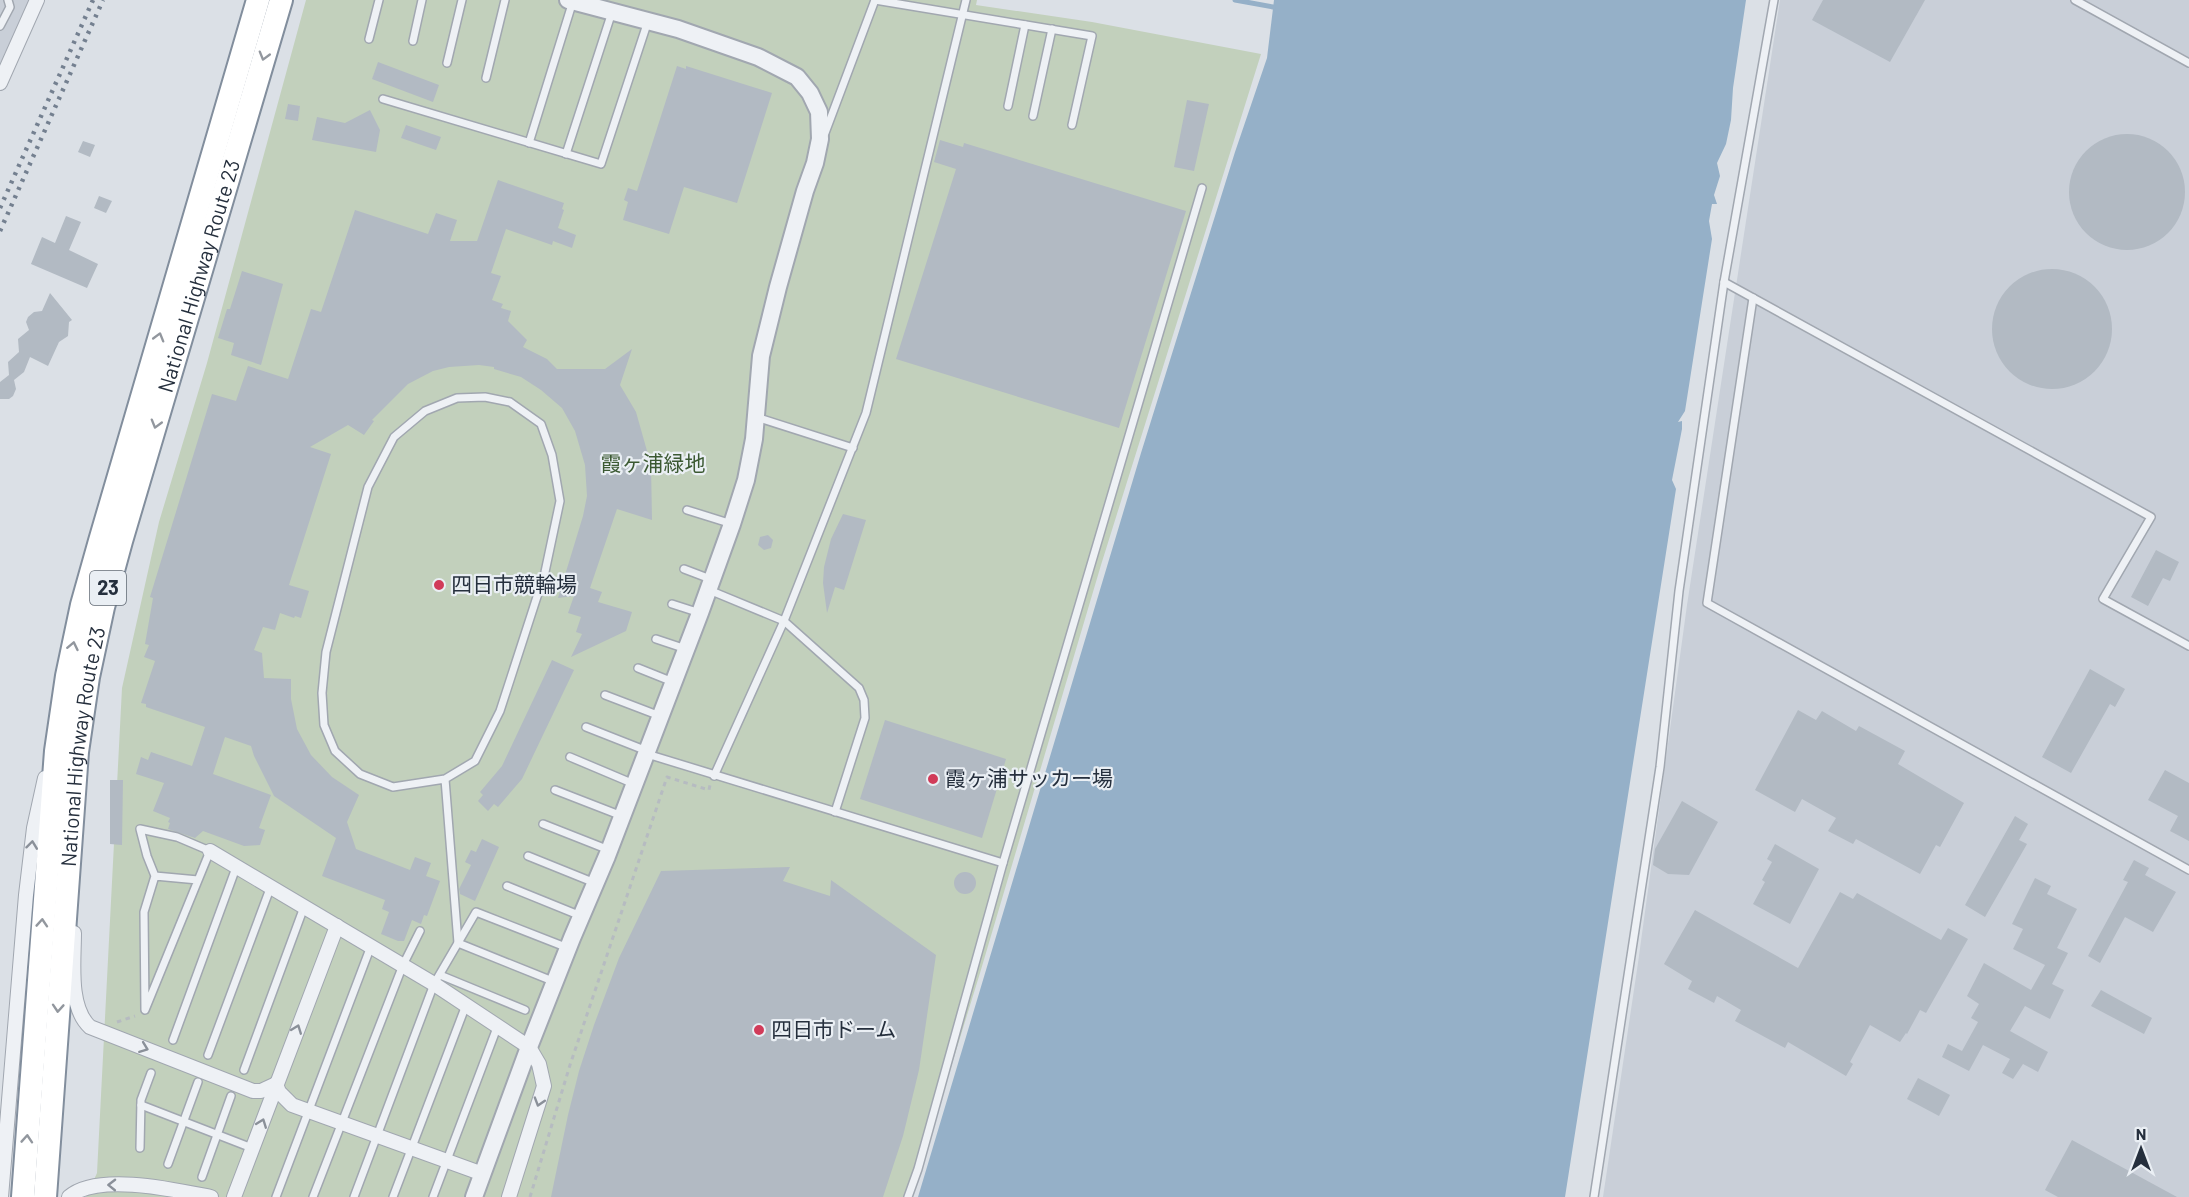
<svg xmlns="http://www.w3.org/2000/svg" width="2189" height="1197" font-family="Barlow,'Noto Sans JP',sans-serif">
  <style>
    .built { fill: #c9cfd8 }
    .green { fill: #c2d0bc }
    .water { fill: #95b0c8 }
    .lines { fill: none; stroke-linecap: round; stroke-linejoin: round }
    .stream { stroke: #95b0c8; stroke-width: 5 }
    .building { fill: #b2bac3 }
    .service-casing { stroke: #a1a7b0; stroke-width: 10 }
    .minor-casing { stroke: #a1a7b0; stroke-width: 16 }
    .tertiary-casing { stroke: #a1a7b0; stroke-width: 20 }
    .trunk-casing { stroke: #828e9d; stroke-width: 26 }
    .path { stroke: #b6bbc1; stroke-width: 3; stroke-dasharray: 4.5 4.5; stroke-linecap: butt }
    .service { stroke: #eef1f5; stroke-width: 7 }
    .minor { stroke: #eef1f5; stroke-width: 14 }
    .tertiary { stroke: #eef1f5; stroke-width: 16 }
    .trunk { stroke: #fff; stroke-width: 22 }
    .rail { stroke: #748090; stroke-width: 4.5; stroke-dasharray: 3 6; stroke-linecap: butt }
    .oneway { stroke: #92979e }
    .oneway2 { stroke: #8a9099 }
    .poi-dot { fill: #d13b59; stroke: #eaeff4; stroke-width: 2 }
    .labels { text-anchor: middle; stroke-width: 4.5; stroke-linejoin: round; paint-order: stroke }
    .shield { fill: #eaeff4; stroke: #606974; stroke-width: 1.5 }
    .shield-label { font-size: 20px; font-weight: bold; fill: #252f3d }
    .street-label { font-size: 21px; fill: #252f3d; stroke: #eaeff4 }
    .park-label { font-size: 21px; fill: #3b5932; stroke: #eaeff4 }
    .poi-label { font-size: 21px; fill: #252f3d; stroke: #eaeff4; text-anchor: start }
  </style>
  <rect width="100%" height="100%" fill="#dbe0e6"/>
  <g class="built">
    <path d="M0 0H29L0 64Z"/>
    <path d="M1780 0H2189V1197H1603L1638 963 1687 605Z"/>
  </g>
  <path class="green" d="M306 0H977L976 5 1092 22 1261 54 1101 565 980 973 911 1197H86L97 1173 122 688 159 522 207 363Z"/>
  <path class="water" d="M1274 0H1746L1733 88 1731 120 1726 144 1717 163 1720 176 1714 195 1717 204H1712L1709 221 1712 239 1685 411 1678 422 1682 421V429L1672 480 1676 489 1565 1197H918L1141 453 1235 152 1267 58Z"/>
  <g class="lines">
    <path class="stream" d="M1235 0 1273 7"/>
  </g>
  <g class="building">
    <path d="M1823 0H1925L1890 62 1812 20Z"/>
    <path d="M378 62 439 85 433 102 372 79Z"/>
    <path d="M677 66 686 69V66L772 93 737 203 684 187 669 234 623 220 628 202 624 200 628 188 637 191Z"/>
    <path d="M1187 100 1209 104 1194 171 1174 167Z"/>
    <path d="M288 104 300 106 298 121 285 119Z"/>
    <path d="M370 110 380 130 376 152 312 140 317 117 345 123Z"/>
    <path d="M406 125 441 137 436 150 401 138Z"/>
    <circle cx="2127" cy="192" r="58"/>
    <path d="M940 140 963 147 964 143 1186 211 1119 428 896 359 956 169 934 162Z"/>
    <path d="M83 141 95 145 90 157 78 152Z"/>
    <path d="M498 180 564 203 562 209 564 210 558 228 576 235 572 248 553 241 552 245 506 229 491 273 501 276 492 300 503 304 501 308 511 311 508 321 527 340 523 347 547 359 557 369H605L632 349 620 385 636 412 651 465 652 520 617 509 590 588 602 592 598 602 632 612 626 631 571 657 582 634 576 632 581 617 568 613 574 596 558 598 583 516 587 496 585 465 575 431 562 408 541 390 521 377 494 369V367L479 365 449 367 433 371 408 384 372 420 374 421 364 435 348 425 310 447 331 454 289 585 309 591 301 618 295 616 294 618 280 613 275 630 263 627 254 650 262 653 264 678 291 679V699L297 729 311 755 332 777 359 795 347 822 356 849 410 870 415 857 431 863 426 876 440 881 427 916 424 915 421 924 412 920 404 941H398L381 934 389 912 382 909 385 900 322 876 336 838 274 796 254 756 251 746 225 737 213 774 271 795 259 828 265 830 260 845 244 846 203 831 195 838 168 829 170 823 168 822 170 818 153 811 164 783 136 774 141 757 148 760 151 752 192 766 205 727 146 707V704L141 703 155 661 144 657 149 645 145 644 153 598 150 597 212 394 236 401 248 366 288 379 311 309 321 312 355 210 428 234 436 213 457 220 450 241H477Z"/>
    <path d="M99 196 112 201 106 213 94 208Z"/>
    <path d="M66 216 81 222 69 250 98 264 87 288 31 264 42 237 55 243Z"/>
    <circle cx="2052" cy="329" r="60"/>
    <path d="M242 271 283 284 261 365 231 355 234 343 218 338 227 309H230Z"/>
    <path d="M50 293 72 320 69 322 68 336 59 342 48 366 30 357 24 372 14 380 16 389 13 396 9 399H0V382L9 375 8 362 19 352 18 339 29 330 26 322 28 317 34 312 42 311Z"/>
    <path d="M843 514 866 520 844 590 835 587 827 613 823 583 824 567 831 539Z"/>
    <path d="M768 535 773 540 771 548 764 550 758 545 760 537Z"/>
    <path d="M2156 550 2179 562 2170 581 2163 578 2148 606 2131 597Z"/>
    <path d="M552 660 574 670 522 779 498 807 494 804 488 811 478 801 483 795 480 792 502 766Z"/>
    <path d="M2090 669 2125 689 2115 707 2110 704 2071 773 2042 757Z"/>
    <path d="M1798 710 1816 720 1822 711 1856 731 1859 726 1905 751 1898 764 1964 803 1940 847 1936 845 1920 874 1856 839 1853 844 1828 831 1836 818 1802 799 1795 812 1755 790Z"/>
    <path d="M885 720 1006 759 982 838 860 799Z"/>
    <path d="M2165 770 2189 783V841L2170 831 2178 816 2148 800Z"/>
    <path d="M110 780H123L122 845 110 844Z"/>
    <path d="M1682 801 1718 822 1689 875 1668 874 1653 865 1655 849Z"/>
    <path d="M2015 816 2028 824 2019 840 2027 844 1985 917 1965 905Z"/>
    <path d="M482 839 499 847 475 901 460 894 459 889 471 865 465 862 471 850 476 852Z"/>
    <path d="M1775 844 1819 869 1790 924 1753 904 1765 882 1762 880 1772 862 1767 859Z"/>
    <path d="M2134 860 2149 868 2145 875 2176 892 2153 932 2125 917 2100 963 2088 956 2128 882 2123 880Z"/>
    <path d="M790 867 783 881 830 896 831 880 936 955 919 1070 903 1136 883 1197H551L568 1115 579 1071 594 1025 619 958 661 871Z"/>
    <circle cx="965" cy="883" r="11"/>
    <path d="M2035 878 2051 886 2047 894 2077 909 2057 948 2068 953 2052 984 2064 990 2050 1019 2025 1006 2010 1031 2048 1052 2038 1072 2023 1064 2013 1079 2002 1073 2010 1059 1983 1045 1969 1071 1942 1057 1948 1044 1962 1051 1978 1022 1971 1018 1979 1004 1967 996 1984 963 2031 990 2045 965 2013 949 2023 929 2012 924Z"/>
    <path d="M1840 892 1853 899 1857 893 1941 940 1948 928 1968 939 1926 1013 1920 1010 1907 1034 1906 1033 1900 1042 1870 1025 1850 1062 1853 1064 1846 1076 1788 1042 1785 1048 1735 1021 1741 1010 1717 996 1714 1003 1688 989 1692 981 1664 964 1695 910 1798 968Z"/>
    <path d="M2101 990 2152 1018 2144 1034 2091 1006Z"/>
    <path d="M1918 1078 1950 1095 1939 1116 1907 1099Z"/>
    <path d="M2072 1140 2177 1197H2058L2045 1190Z"/>
  </g>
  <g class="lines">
    <g class="service-casing">
      <g id="service">
        <path d="M875 0 1092 36 1072 125"/>
        <path d="M2075 0 2189 63"/>
        <path d="M0 26 10 7 8 0"/>
        <path d="M369 39 379 0"/>
        <path d="M413 41 422 0"/>
        <path d="M447 63 462 0"/>
        <path d="M486 78 505 0"/>
        <path d="M383 99 601 164 648 21"/>
        <path d="M1008 106 1025 25"/>
        <path d="M1033 116 1052 29"/>
        <path d="M825 133 875 0"/>
        <path d="M529 143 573 1"/>
        <path d="M566 154 612 12"/>
        <path d="M1724 282 2151 517 2103 599 2189 646"/>
        <path d="M1753 298 1707 603 2189 870"/>
        <path d="M756 417 853 448"/>
        <path d="M687 510 732 524"/>
        <path d="M684 569 713 580"/>
        <path d="M709 590 784 621 859 688 864 700 865 718 835 812"/>
        <path d="M672 604 700 613"/>
        <path d="M656 639 686 649"/>
        <path d="M638 668 673 682"/>
        <path d="M605 695 660 716"/>
        <path d="M586 727 647 751"/>
        <path d="M647 754 1003 863"/>
        <path d="M570 757 634 784"/>
        <path d="M714 776 784 621 866 413 966 0"/>
        <path d="M445 779 393 787 360 774 335 751 324 725 322 693 326 652 368 487 394 437 425 411 457 398 485 397 510 402 541 424 552 455 560 501 545 572 500 711 475 761 445 779 458 943 555 982"/>
        <path d="M555 790 622 816"/>
        <path d="M543 824 609 850"/>
        <path d="M528 856 595 883"/>
        <path d="M155 876 147 856 140 829 177 837 210 851 145 1010 144 912 155 876 198 880"/>
        <path d="M507 886 581 916"/>
        <path d="M440 975 525 1010"/>
        <path d="M173 1040 237 865"/>
        <path d="M208 1055 271 886"/>
        <path d="M244 1070 304 907"/>
        <path d="M141 1105 252 1148"/>
        <path d="M140 1148 141 1100 151 1073"/>
        <path d="M168 1164 198 1082"/>
        <path d="M202 1177 231 1096"/>
        <path d="M276 1197 371 946"/>
        <path d="M313 1197 403 965 420 931"/>
        <path d="M354 1197 434 984 476 912 568 948"/>
        <path d="M393 1197 466 1005"/>
        <path d="M433 1197 498 1025"/>
        <path d="M908 1197 918 1169 1003 863 1202 188"/>
        <path d="M1594 1197 1660 767 1679 591 1724 282 1774 0"/>
      </g>
    </g>
    <g class="minor-casing">
      <g id="minor">
        <path d="M0 83 37 0"/>
        <path d="M210 851 434 984 529 1047 539 1064 544 1086 509 1197"/>
        <path d="M74 933C74 961 68 1007 90 1027L253 1091H261L276 1084"/>
        <path d="M276 1084 279 1092 292 1105 483 1174"/>
        <path d="M1 1197 26 895 34 828 45 778"/>
        <path d="M69 1197C97 1172 176 1190 211 1197"/>
        <path d="M234 1197 337 926"/>
      </g>
    </g>
    <g class="tertiary-casing">
      <path id="tertiary" d="M474 1197 529 1047 572 938 607 856 700 613 732 524 746 480 754 439 761 356 778 287 805 191 815 163 820 139 819 112 810 93 797 77 758 57 678 29 568 0"/>
    </g>
    <g class="trunk-casing">
      <g id="trunk">
        <path d="M23 1197 56 751 67 676 82 605 100 541 258 0"/>
        <path id="s1" d="M45 1197 77 752 88 677 103 607 121 541 281 0"/>
      </g>
    </g>
    <g class="path">
      <path d="M117 1022 135 1016"/>
      <path d="M530 1197 570 1065 667 777 709 790 710 785"/>
    </g>
    <use href="#service" class="service"/>
    <use href="#minor" class="minor"/>
    <use href="#tertiary" class="tertiary"/>
    <use href="#trunk" class="trunk"/>
    <g class="rail">
      <path d="M0 208 93 0"/>
      <path d="M0 231 103 0"/>
    </g>
  </g>
  <defs><path id="oneway-chevron" d="M-2-3.5L2.5 0L-2 3.5" fill="none" stroke-width="1.6" stroke-linecap="round" stroke-linejoin="round" transform="scale(1.5)"/></defs>
  <g class="oneway">
    <use href="#oneway-chevron" transform="translate(264 56) rotate(106)"/>
    <use href="#oneway-chevron" transform="translate(159 337) rotate(-74)"/>
    <use href="#oneway-chevron" transform="translate(156 424) rotate(106)"/>
    <use href="#oneway-chevron" transform="translate(73 646) rotate(-78)"/>
    <use href="#oneway-chevron" transform="translate(42 923) rotate(-86)"/>
    <use href="#oneway-chevron" transform="translate(58 1008) rotate(94)"/>
    <use href="#oneway-chevron" transform="translate(27 1139) rotate(-86)"/>
  </g>
  <g class="oneway2">
    <use href="#oneway-chevron" transform="translate(32 845) rotate(-83)"/>
    <use href="#oneway-chevron" transform="translate(297 1029) rotate(-69)"/>
    <use href="#oneway-chevron" transform="translate(144 1048) rotate(21)"/>
    <use href="#oneway-chevron" transform="translate(539 1102) rotate(107)"/>
    <use href="#oneway-chevron" transform="translate(262 1123) rotate(-69)"/>
    <use href="#oneway-chevron" transform="translate(112 1185) rotate(-179)"/>
  </g>
  <g class="poi-dot">
    <circle cx="439" cy="585" r="6"/>
    <circle cx="933" cy="779" r="6"/>
    <circle cx="759" cy="1030" r="6"/>
  </g>
  <g class="labels">
    <rect class="shield" x="90" y="571" width="36" height="34" rx="4.5"/>
    <g class="shield-label">
      <text x="108" y="595">23</text>
    </g>
    <g class="street-label">
      <text dy="7" stroke="none"><textPath href="#s1" startOffset="938">National Highway Route 23</textPath></text>
      <text dy="7" stroke="none"><textPath href="#s1" startOffset="452">National Highway Route 23</textPath></text>
    </g>
    <g class="park-label">
      <text x="653" y="471">霞ヶ浦緑地</text>
    </g>
    <g class="poi-label">
      <text x="451" y="592">四日市競輪場</text>
      <text x="945" y="786">霞ヶ浦サッカー場</text>
      <text x="771" y="1037">四日市ドーム</text>
    </g>
  </g>
  <g transform="translate(2141 1149)" stroke="#eaeff4" stroke-width="4.5" paint-order="stroke">
  <path d="M0-4.5L10 22L0 15L-10 22Z" fill="#252f3d"/>
  <text y="-9" font-size="16" font-weight="bold" text-anchor="middle" fill="#252f3d">N</text>
  </g>
</svg>
